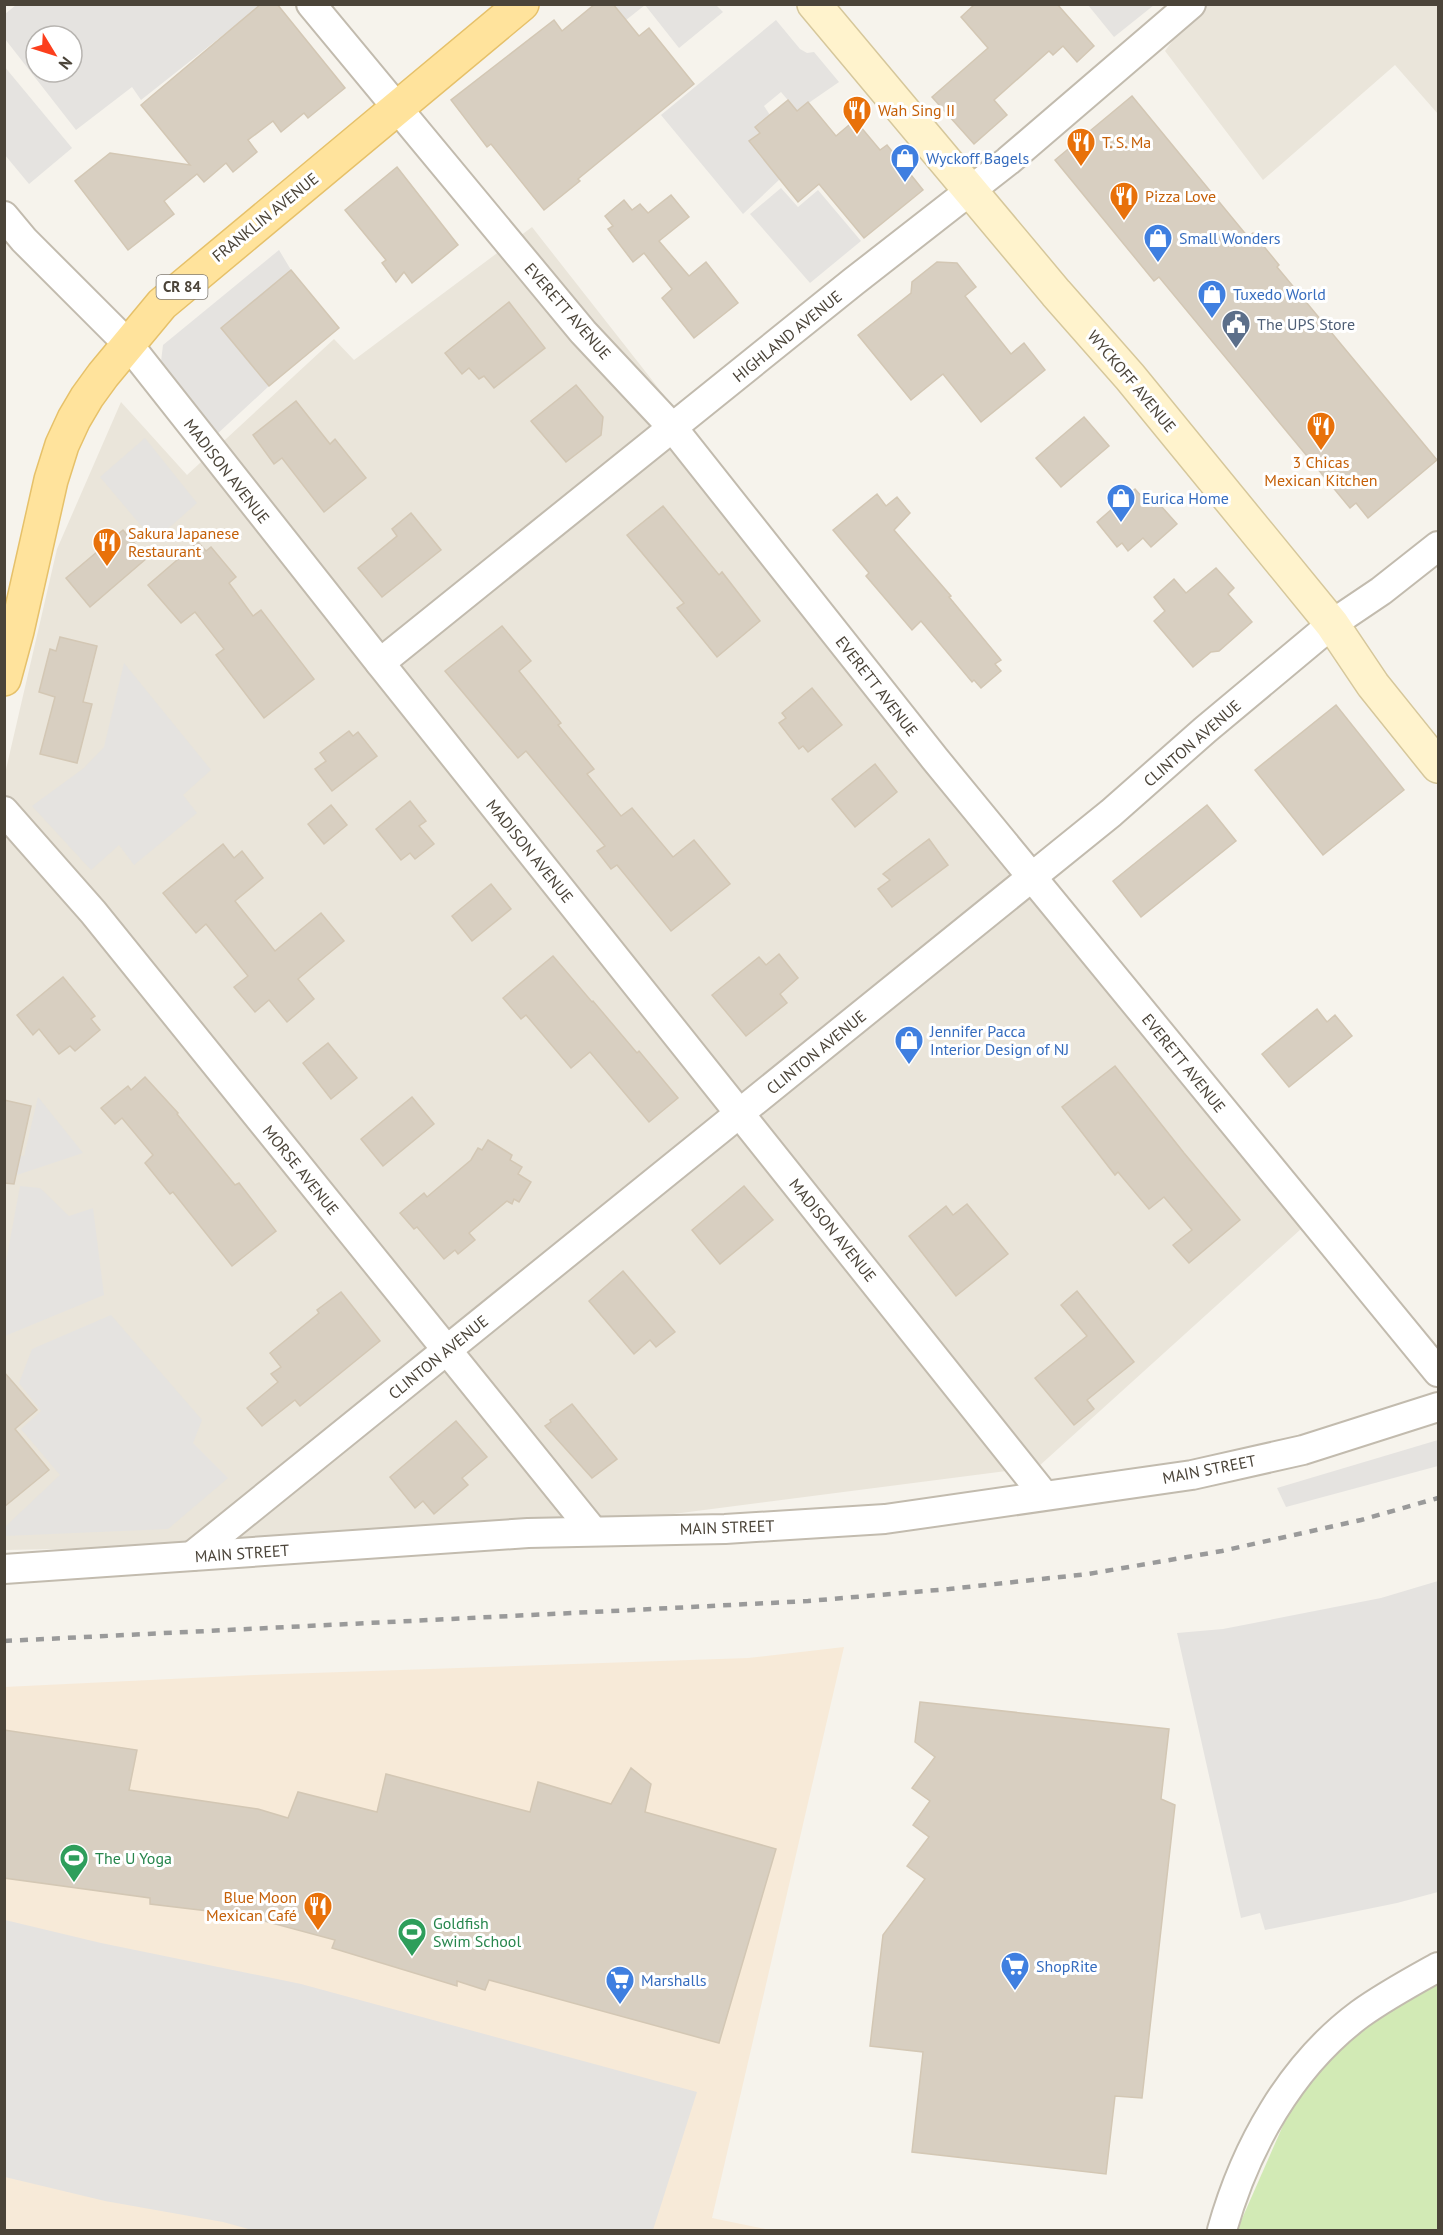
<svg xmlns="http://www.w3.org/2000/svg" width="1443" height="2235" font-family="'PT Sans',sans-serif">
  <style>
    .residential { fill: #eae5da }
    .commercial { fill: #f7ead8 }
    .green { fill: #d2eab5 }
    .parking { fill: #e5e3e0; fill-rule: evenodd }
    .building { fill: #d8cfc1; stroke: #d3c7b4; stroke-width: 1.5 }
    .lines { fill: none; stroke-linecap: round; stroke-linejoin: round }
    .minor-casing { stroke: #c2bbae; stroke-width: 32 }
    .secondary-casing { stroke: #d6c79b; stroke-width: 36 }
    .primary-casing { stroke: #e6c16a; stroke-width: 36 }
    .minor { stroke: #fff; stroke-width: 28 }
    .secondary { stroke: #fff3cd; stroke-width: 33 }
    .primary { stroke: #ffe39c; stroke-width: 33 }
    .rail { stroke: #9a9a9a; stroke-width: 4.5; stroke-dasharray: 8 8; stroke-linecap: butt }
    .labels { text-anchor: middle; stroke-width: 6; stroke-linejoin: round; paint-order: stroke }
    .shield { fill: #fff; stroke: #817c74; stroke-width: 1.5 }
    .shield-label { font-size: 15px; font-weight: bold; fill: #4b4439 }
    .food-label { font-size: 16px; fill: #c56008; stroke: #fff; text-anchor: start }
    .shop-label { font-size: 16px; fill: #366cbe; stroke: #fff; text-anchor: start }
    .street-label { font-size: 16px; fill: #4b4439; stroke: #fff }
    .service-label { font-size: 16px; fill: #4e5e75; stroke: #fff; text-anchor: start }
    .leisure-label { font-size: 16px; fill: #27864d; stroke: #fff; text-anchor: start }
  </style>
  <rect width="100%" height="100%" fill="#f6f3ec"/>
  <g class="residential">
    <path d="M1199 5H1438V114L1395 65 1263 180 1165 51Z"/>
    <path d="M532 227 1311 1220 1038 1467 464 1541 5 1550 4 778 57 549 121 402 187 475 334 339 354 360Z"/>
  </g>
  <path class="commercial" d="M844 1647 712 2218 770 2230H5L4 1687 254 1675 748 1658Z"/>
  <path class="green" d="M1438 1970V2230H1237L1310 2064Z"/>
  <g class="parking">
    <path d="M16 5H261L141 100 132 87 76 130 5 39V14ZM36 36H72V72H36Z"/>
    <path d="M614 5H716L723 12 679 48 645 5 626 20Z"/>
    <path d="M1088 5H1154L1114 37Z"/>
    <path d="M776 20 800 49 807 53 814 52 839 82 797 111 781 92 764 106 770 115 760 133 780 179 743 214 661 115Z"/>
    <path d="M4 66 72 148 29 184 5 155Z"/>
    <path d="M781 188 798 207 818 190 861 241 810 283 750 214Z"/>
    <path d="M279 250 291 270 221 328 269 386 215 436 160 370 163 345Z"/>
    <path d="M145 438 197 503 154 541 100 477Z"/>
    <path d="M124 663 211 770 183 795 197 813 134 865 119 845 91 870 32 806 84 768 104 747Z"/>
    <path d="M38 1097 83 1153 5 1179V1153L24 1156Z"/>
    <path d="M20 1186 40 1188 69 1216 93 1208 104 1295 5 1336V1267Z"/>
    <path d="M111 1315 202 1420 193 1443 228 1478 168 1529 5 1536V1527L60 1475 21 1429 41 1411 19 1383 32 1349Z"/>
    <path d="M1438 1440V1466L1286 1507 1277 1488Z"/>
    <path d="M1438 1581V1892L1397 1903 1265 1930 1260 1913 1241 1918 1177 1633 1223 1629 1381 1598Z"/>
    <path d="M5 1920 101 1943 301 1984 697 2092 653 2230H252L223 2222 105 2201 5 2177Z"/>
  </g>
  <g class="building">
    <path d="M261 4H277L345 88 308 118 304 113 281 132 273 121 248 140 257 152 233 172 226 163 204 182 197 174 164 201 174 214 128 250 75 181 110 153 190 165 141 105Z"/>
    <path d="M595 4H613L639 36 649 28 694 84 578 179 580 181 544 210 491 144 487 147 451 100 554 20 562 31Z"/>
    <path d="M975 4H1057L1094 46 1077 62 1063 46 1053 55 1049 51 994 100 1007 115 974 144 932 97 988 48 961 17Z"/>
    <path d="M1132 96 1248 237 1253 233 1279 265 1277 267 1437 460 1368 518 1356 503 1350 508 1159 277 1154 281 1055 160Z"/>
    <path d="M788 100 797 111 808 102 836 136 855 120 880 150 887 145 923 190 864 238 819 184 798 202 749 141 760 133 755 127Z"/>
    <path d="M397 167 458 245 412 283 404 272 396 282 382 263 386 260 345 210Z"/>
    <path d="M671 195 689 217 659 241 689 276 706 262 738 303 694 338 662 298 672 289 644 253 633 262 608 229 613 226 605 216 624 200 632 210 640 204 648 213Z"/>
    <path d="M937 262 957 263 976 287 965 296 1011 354 1024 343 1045 370 981 422 943 374 911 400 858 335 911 293 912 282Z"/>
    <path d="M291 270 339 328 269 386 221 328Z"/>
    <path d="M509 302 545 348 494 388 484 376 479 379 469 368 462 374 445 353Z"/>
    <path d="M576 385 603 417 601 435 566 462 531 421Z"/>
    <path d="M296 401 330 444 335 439 366 478 324 512 282 458 274 464 253 435Z"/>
    <path d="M1084 417 1109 446 1061 487 1036 458Z"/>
    <path d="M1135 489 1147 503 1153 497 1177 524 1151 547 1143 538 1128 551 1122 543 1117 547 1097 522Z"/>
    <path d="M877 494 886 506 897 497 910 513 894 530 951 596 949 597 1001 660 995 664 1001 671 981 688 974 680 972 682 921 621 912 630 866 576 869 573 833 530Z"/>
    <path d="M663 506 719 575 722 572 760 621 717 657 677 608 684 603 627 535Z"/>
    <path d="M411 513 441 550 382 597 358 568 397 536 392 529Z"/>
    <path d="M123 530 147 558 90 607 66 578Z"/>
    <path d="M198 542 206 551 211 547 236 577 229 583 253 616 261 610 314 679 264 718 216 655 224 649 195 612 181 623 148 585Z"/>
    <path d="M1216 568 1234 588 1228 594 1252 622 1219 651 1211 652 1193 667 1154 621 1165 611 1154 597 1174 579 1186 593Z"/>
    <path d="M502 626 531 661 519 671 561 723 558 725 594 769 587 774 621 816 632 808 673 857 694 840 730 884 671 931 617 865 611 869 597 851 605 846 526 751 518 758 445 671Z"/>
    <path d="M60 637 97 646 83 702 92 704 77 763 40 754 55 697 39 692 50 649 56 651Z"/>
    <path d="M812 688 842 725 808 752 803 746 799 749 779 723 786 718 782 713Z"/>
    <path d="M1336 705 1404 790 1323 855 1255 770Z"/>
    <path d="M349 731 353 736 358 732 377 756 332 791 315 769 326 761 320 753Z"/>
    <path d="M875 764 897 792 855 827 832 799Z"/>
    <path d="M410 801 426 821 419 826 434 844 415 859 410 853 401 860 376 829Z"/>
    <path d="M331 805 347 825 324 844 308 824Z"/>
    <path d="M1207 805 1236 841 1141 917 1113 881Z"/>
    <path d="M929 839 948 865 892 907 878 889 890 880 883 874Z"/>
    <path d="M223 844 234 858 242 851 263 878 235 901 275 951 321 913 344 941 298 979 314 999 287 1022 269 1000 255 1012 234 987 248 976 206 924 196 933 163 893Z"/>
    <path d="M491 884 511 909 472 941 452 916Z"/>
    <path d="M779 954 798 978 780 994 787 1003 746 1036 712 995 759 957 766 965Z"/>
    <path d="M553 956 592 1002 593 1001 637 1053 639 1051 678 1098 649 1122 590 1052 571 1068 526 1015 521 1019 503 998Z"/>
    <path d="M63 977 95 1016 91 1019 100 1030 75 1051 70 1046 59 1054 39 1029 33 1035 17 1015Z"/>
    <path d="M1317 1009 1327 1022 1335 1015 1352 1036 1289 1087 1262 1054Z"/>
    <path d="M328 1043 357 1078 331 1099 303 1063Z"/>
    <path d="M1115 1066 1184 1153 1240 1220 1189 1263 1173 1245 1192 1230 1164 1197 1149 1209 1118 1172 1115 1175 1062 1107Z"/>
    <path d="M145 1077 178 1113 177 1114 235 1185 239 1183 276 1231 232 1266 173 1192 170 1194 145 1163 153 1155 122 1118 115 1124 101 1108 128 1086 131 1090Z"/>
    <path d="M412 1097 434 1124 383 1166 361 1139Z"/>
    <path d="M4 1100 31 1106 14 1184 4 1183Z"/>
    <path d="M488 1140 512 1155 510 1160 522 1167 518 1174 531 1182 519 1202 514 1199 512 1204 507 1201 469 1233 475 1240 458 1254 455 1250 444 1259 417 1227 414 1229 400 1213 424 1193 427 1197 471 1160 478 1148 482 1150Z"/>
    <path d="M744 1186 773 1220 720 1264 692 1230Z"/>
    <path d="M967 1204 1008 1254 956 1296 909 1236 946 1206 953 1215Z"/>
    <path d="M623 1271 675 1332 656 1347 650 1340 634 1354 589 1301Z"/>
    <path d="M1077 1291 1134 1362 1087 1400 1094 1409 1074 1425 1035 1378 1087 1336 1061 1305Z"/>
    <path d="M341 1292 380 1341 300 1406 295 1400 262 1426 247 1408 278 1382 271 1374 281 1367 270 1353 319 1313 317 1310Z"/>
    <path d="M4 1372 37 1410 15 1429 49 1470 4 1507Z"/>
    <path d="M572 1404 617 1459 592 1478 545 1426 551 1422 550 1420Z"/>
    <path d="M456 1421 487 1457 462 1478 468 1485 434 1514 423 1501 415 1508 390 1477Z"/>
    <path d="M920 1702 1169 1729 1161 1799 1175 1805 1142 2098 1115 2096 1106 2174 912 2152 923 2052 870 2046 883 1935 925 1879 907 1866 929 1837 913 1825 930 1801 912 1788 935 1757 915 1742Z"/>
    <path d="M4 1730 137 1750 129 1790 258 1809 288 1818 298 1792 377 1812 386 1774 530 1812 538 1782 611 1804 631 1768 651 1784 645 1812 776 1849 719 2043 489 1980 485 1990 457 1981V1986L332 1948 335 1940 242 1915 150 1904V1898L4 1878Z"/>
  </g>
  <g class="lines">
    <g class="minor-casing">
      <g id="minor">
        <path d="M311 4 583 332 672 427 935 759 1438 1372"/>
        <path d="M4 216 24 240 128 344 380 663 1044 1495"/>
        <path d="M380 663 853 282 1008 161 1191 4"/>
        <path d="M4 811 93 912 593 1531"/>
        <path d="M192 1556 1111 813 1205 730 1332 624 1381 591 1438 546"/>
        <path d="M4 1569 528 1533 725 1529 885 1519 1192 1475 1303 1450 1438 1407"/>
        <path d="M1222 2230C1245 2148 1290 2066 1360 2014 1385 1996 1411 1982 1438 1967"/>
      </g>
    </g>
    <g class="secondary-casing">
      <path id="secondary" d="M814 4 1056 293 1130 377 1332 624 1373 685 1438 766"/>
    </g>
    <g class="primary-casing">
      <path id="primary" d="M4 679 17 631 51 480 62 445 74 419 87 397 103 375 162 304 522 4"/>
    </g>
    <use href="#minor" class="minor"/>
    <use href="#secondary" class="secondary"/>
    <use href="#primary" class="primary"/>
    <path class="rail" d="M4 1641 632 1610 808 1601 949 1589 1088 1574 1222 1551 1361 1520 1438 1498"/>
  </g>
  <defs>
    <g id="restaurant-pin" transform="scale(1.5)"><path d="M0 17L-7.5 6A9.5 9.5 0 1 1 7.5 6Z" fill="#e8710a" stroke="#fff"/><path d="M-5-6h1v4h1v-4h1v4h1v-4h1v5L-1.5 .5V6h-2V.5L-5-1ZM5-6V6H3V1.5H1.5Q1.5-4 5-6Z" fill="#fff"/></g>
    <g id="shop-pin" transform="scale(1.5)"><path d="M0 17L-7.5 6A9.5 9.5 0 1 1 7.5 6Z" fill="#3f7fe0" stroke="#fff"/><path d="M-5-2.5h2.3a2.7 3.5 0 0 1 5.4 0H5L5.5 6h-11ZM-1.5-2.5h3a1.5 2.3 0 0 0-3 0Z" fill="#fff"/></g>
    <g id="civic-pin" transform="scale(1.5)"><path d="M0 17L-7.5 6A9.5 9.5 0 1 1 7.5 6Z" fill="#5c6f8a" stroke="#fff"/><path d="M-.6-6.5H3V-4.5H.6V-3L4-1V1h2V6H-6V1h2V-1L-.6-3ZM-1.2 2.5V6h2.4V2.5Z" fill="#fff"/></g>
    <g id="stadium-pin" transform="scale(1.5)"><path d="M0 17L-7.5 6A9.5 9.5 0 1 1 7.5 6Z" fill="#2e9e5b" stroke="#fff"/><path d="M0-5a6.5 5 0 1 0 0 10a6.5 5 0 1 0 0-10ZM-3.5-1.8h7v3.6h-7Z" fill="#fff"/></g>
    <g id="supermarket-pin" transform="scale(1.5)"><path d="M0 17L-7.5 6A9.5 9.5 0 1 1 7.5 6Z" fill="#3f7fe0" stroke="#fff"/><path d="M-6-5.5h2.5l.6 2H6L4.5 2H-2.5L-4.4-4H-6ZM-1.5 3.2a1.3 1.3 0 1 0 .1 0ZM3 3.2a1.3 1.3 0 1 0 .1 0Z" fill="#fff"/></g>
  </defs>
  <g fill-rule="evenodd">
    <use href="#restaurant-pin" x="857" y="110"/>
    <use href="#restaurant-pin" x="1081" y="142"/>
    <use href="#shop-pin" x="905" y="158"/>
    <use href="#restaurant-pin" x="1124" y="196"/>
    <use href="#shop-pin" x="1158" y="238"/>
    <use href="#shop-pin" x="1212" y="294"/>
    <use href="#civic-pin" x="1236" y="324"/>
    <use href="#restaurant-pin" x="1321" y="426"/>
    <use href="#shop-pin" x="1121" y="498"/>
    <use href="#restaurant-pin" x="107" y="542"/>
    <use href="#shop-pin" x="909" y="1040"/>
    <use href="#stadium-pin" x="74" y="1858"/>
    <use href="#restaurant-pin" x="318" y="1906"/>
    <use href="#stadium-pin" x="412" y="1932"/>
    <use href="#supermarket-pin" x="1015" y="1966"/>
    <use href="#supermarket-pin" x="620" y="1980"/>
  </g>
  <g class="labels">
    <rect class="shield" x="156.5" y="275" width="51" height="24" rx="4.5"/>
    <g class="shield-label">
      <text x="182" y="292">CR 84</text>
    </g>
    <g class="food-label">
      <text x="878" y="116">Wah Sing II</text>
      <text x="1102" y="148">T. S. Ma</text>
      <text x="1145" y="202">Pizza Love</text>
      <text x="1321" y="468" text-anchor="middle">3 Chicas<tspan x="1321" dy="18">Mexican Kitchen</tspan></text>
      <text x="128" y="539">Sakura Japanese<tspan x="128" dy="18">Restaurant</tspan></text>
      <text x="297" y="1903" text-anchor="end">Blue Moon<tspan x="297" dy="18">Mexican Café</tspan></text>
    </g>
    <g class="shop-label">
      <text x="926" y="164">Wyckoff Bagels</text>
      <text x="1179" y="244">Small Wonders</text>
      <text x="1233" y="300">Tuxedo World</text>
      <text x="1142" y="504">Eurica Home</text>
      <text x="930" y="1037">Jennifer Pacca<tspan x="930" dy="18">Interior Design of NJ</tspan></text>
      <text x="1036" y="1972">ShopRite</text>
      <text x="641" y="1986">Marshalls</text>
    </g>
    <g class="street-label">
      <text transform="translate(265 217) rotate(-39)" y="6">FRANKLIN AVENUE</text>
      <text transform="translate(568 311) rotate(49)" y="6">EVERETT AVENUE</text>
      <text transform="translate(787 336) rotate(-39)" y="6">HIGHLAND AVENUE</text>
      <text transform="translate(1132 381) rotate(50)" y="6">WYCKOFF AVENUE</text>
      <text transform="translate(227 471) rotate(52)" y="6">MADISON AVENUE</text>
      <text transform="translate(877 686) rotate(52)" y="6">EVERETT AVENUE</text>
      <text transform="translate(1192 743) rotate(-41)" y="6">CLINTON AVENUE</text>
      <text transform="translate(530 851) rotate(51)" y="6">MADISON AVENUE</text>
      <text transform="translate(816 1052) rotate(-39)" y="6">CLINTON AVENUE</text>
      <text transform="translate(1184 1063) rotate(51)" y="6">EVERETT AVENUE</text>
      <text transform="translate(301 1170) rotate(51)" y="6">MORSE AVENUE</text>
      <text transform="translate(833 1230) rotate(51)" y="6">MADISON AVENUE</text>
      <text transform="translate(438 1357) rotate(-39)" y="6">CLINTON AVENUE</text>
      <text transform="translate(1209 1469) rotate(-11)" y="6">MAIN STREET</text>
      <text transform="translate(727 1527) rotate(-2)" y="6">MAIN STREET</text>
      <text transform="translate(242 1553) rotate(-4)" y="6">MAIN STREET</text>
    </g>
    <g class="service-label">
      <text x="1257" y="330">The UPS Store</text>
    </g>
    <g class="leisure-label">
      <text x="95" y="1864">The U Yoga</text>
      <text x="433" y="1929">Goldfish<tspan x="433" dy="18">Swim School</tspan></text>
    </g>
  </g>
  <rect width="1443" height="2235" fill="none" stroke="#4b4439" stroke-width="12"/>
  <g transform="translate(54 54) rotate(128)"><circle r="28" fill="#ffffff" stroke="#b7b4b0" stroke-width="1.5"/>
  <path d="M0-4.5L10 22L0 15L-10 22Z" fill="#fc3f1d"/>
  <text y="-9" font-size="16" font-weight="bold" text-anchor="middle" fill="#4b4439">N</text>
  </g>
</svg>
